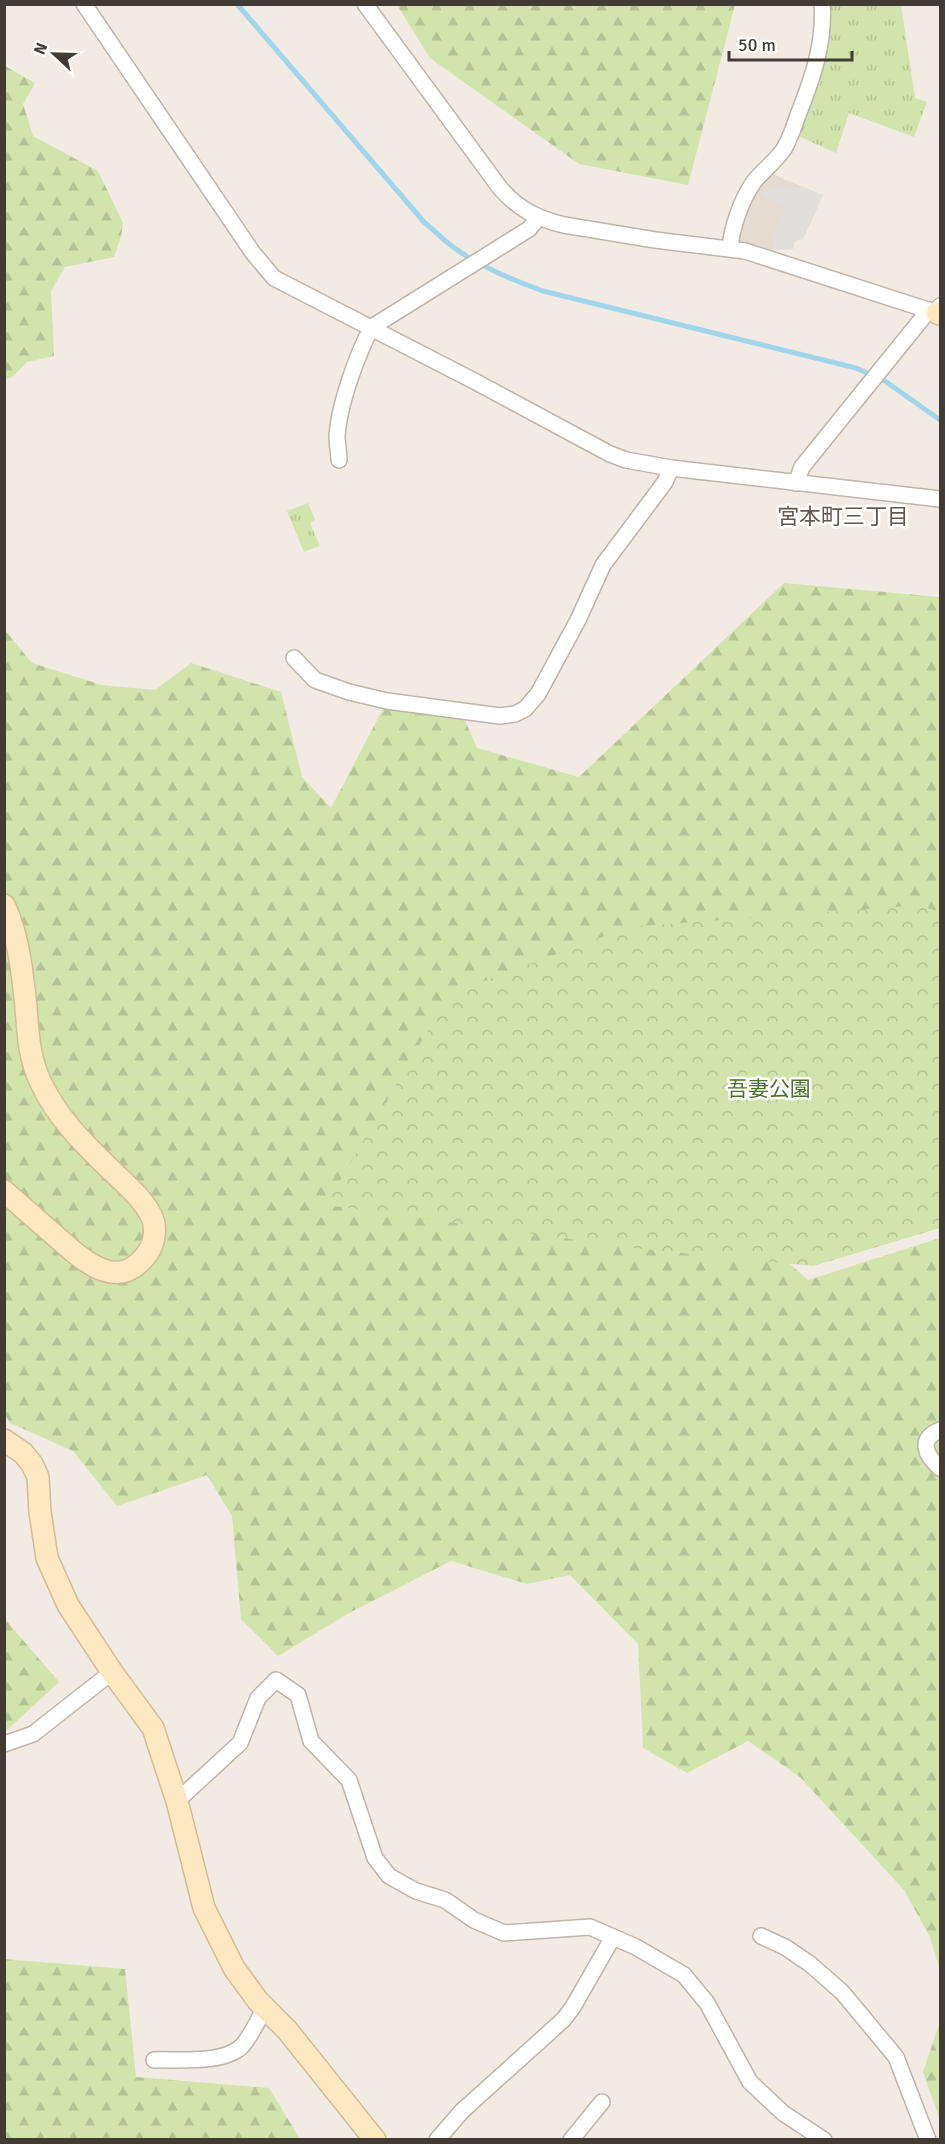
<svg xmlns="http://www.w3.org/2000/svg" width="945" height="2144" font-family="Signika,'Noto Sans JP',sans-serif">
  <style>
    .residential { fill: #e4dcd1 }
    .grass { fill: url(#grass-tufts) }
    .forest { fill: url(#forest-firs) }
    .park { fill: url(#park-crowns) }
    .parking { fill: #e1dedb }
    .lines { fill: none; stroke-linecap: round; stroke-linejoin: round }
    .stream { stroke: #a0d5ec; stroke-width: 5 }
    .street-casing { stroke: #beb4a9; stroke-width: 18 }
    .secondary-casing { stroke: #d2bc96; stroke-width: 24 }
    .street { stroke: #fff; stroke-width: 15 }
    .secondary { stroke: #fce8c1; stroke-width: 21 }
    .labels { text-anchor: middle; stroke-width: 5; stroke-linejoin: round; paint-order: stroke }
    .park-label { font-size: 21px; fill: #4c702a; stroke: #fff }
    .neighbourhood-label { font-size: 22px; fill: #64574b; stroke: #fff }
  </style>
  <defs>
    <pattern id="grass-tufts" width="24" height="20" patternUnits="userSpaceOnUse" patternTransform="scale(1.5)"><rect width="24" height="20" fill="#d1e4ac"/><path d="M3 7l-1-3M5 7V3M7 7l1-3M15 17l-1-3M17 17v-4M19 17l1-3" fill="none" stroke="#b5c494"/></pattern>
    <pattern id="forest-firs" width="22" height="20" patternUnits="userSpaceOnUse" patternTransform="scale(1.5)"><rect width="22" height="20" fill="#d1e4ac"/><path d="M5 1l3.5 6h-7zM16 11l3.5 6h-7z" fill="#b5c494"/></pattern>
    <pattern id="park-crowns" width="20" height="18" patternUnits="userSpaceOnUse" patternTransform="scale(1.5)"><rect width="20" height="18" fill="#d1e4ac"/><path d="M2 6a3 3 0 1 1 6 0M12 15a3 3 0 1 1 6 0" fill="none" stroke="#b5c494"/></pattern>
  </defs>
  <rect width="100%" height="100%" fill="#f1ebe3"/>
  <path class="residential" d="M772 174 823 195 803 239 795 241 793 249 772 250 736 241 758 189Z"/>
  <g class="grass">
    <path d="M827 5H901L915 98 927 102 914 137 849 113 836 153 796 135 812 93H814L817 86 815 85Z"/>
    <path d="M308 503 315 520 310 523 320 546 304 552 287 511Z"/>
  </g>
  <g class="forest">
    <path d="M397 5H735L688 185 579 164 430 58Z"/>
    <path d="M5 66 35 83 23 104 33 136 98 171 123 223 121 237 114 257 65 267 51 291 54 356 27 362 12 377 5 380Z"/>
    <path d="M784 583 940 597V940L577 1075 808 1280 940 1238V1971L930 1937 904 1890 800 1777 748 1741 687 1773 643 1748 638 1644 570 1575 527 1584 451 1561 349 1613 278 1656 241 1619 232 1516 207 1475 117 1506 73 1451 10 1423 5 1415 4 629 32 663 102 685 155 690 191 663 281 692 302 777 331 808 387 701 464 718 477 748 579 777Z"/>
    <path d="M4 1618 59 1682 5 1732H4Z"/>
    <path d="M4 1959 125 1969 136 2077 269 2088 300 2139H5Z"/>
    <path d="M940 2022V2120L923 2072Z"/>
  </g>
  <path class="park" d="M918 905 940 912V1228L813 1266 642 1249 326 1205 449 994 629 927Z"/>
  <path class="parking" d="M778 184 786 187H802L823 195 803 239 795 241 793 249 772 250 775 241 771 239 785 208 783 204 760 194Z"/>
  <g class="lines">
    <path class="stream" d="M237 4 424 222C434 230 443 240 453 247 480 267 512 280 543 291L856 368 885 381 940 420"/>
    <g class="street-casing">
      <g id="street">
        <path d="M84 4 253 253 274 278 476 382 610 454 626 460 671 468 940 499"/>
        <path d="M365 4 500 188C518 209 538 219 564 225L655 240 745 251 937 313 940 306"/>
        <path d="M730 247C732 227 741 201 753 183 762 171 775 162 784 149 790 139 794 127 798 115 812 80 825 43 822 4"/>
        <path d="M339 460C339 452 337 444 337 436 339 405 357 354 372 327L529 229 538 218"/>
        <path d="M796 483 802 467 929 310"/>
        <path d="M294 658 315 680 349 692 387 701 500 716 515 714 525 709 538 694 578 620 603 565 665 482 671 468"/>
        <path d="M940 1430C918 1439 925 1455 940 1468"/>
        <path d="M4 1744 33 1734 112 1672"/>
        <path d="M177 1801 240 1743 258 1698 276 1680 298 1695 311 1741 349 1780 375 1858 389 1876 416 1891 445 1900 474 1920 504 1933 590 1927 636 1947 684 1975 707 2003 750 2082 783 2113 824 2140"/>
        <path d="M761 1936 785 1947 810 1964 842 1992 896 2057 928 2140"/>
        <path d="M154 2060C178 2059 222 2064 241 2047 251 2037 258 2020 265 2007"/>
        <path d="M437 2140 462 2111 563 2020 573 2007 613 1937"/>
        <path d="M571 2140 602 2102"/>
      </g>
    </g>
    <g class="secondary-casing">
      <g id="secondary">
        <path d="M937 313 940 314"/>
        <path d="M4 905C18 932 23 977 26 1007 28 1033 29 1059 41 1083 57 1117 82 1142 109 1168 124 1183 141 1196 151 1215 157 1227 155 1243 147 1254 116 1296 79 1256 52 1233 36 1219 20 1205 4 1191"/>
        <path d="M4 1440 23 1453 32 1464 38 1477 40 1512 47 1558 68 1605 112 1672 153 1728 177 1801 204 1908 234 1968 258 2001 287 2030 375 2140"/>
      </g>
    </g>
    <use href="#street" class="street"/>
    <use href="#secondary" class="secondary"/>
  </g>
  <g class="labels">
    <g class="park-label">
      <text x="769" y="1096">吾妻公園</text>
    </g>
    <g class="neighbourhood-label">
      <text x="843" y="524">宮本町三丁目</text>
    </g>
  </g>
  <rect width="945" height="2144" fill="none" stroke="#423b33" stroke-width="12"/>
  <g transform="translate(54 54) rotate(292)" stroke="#ffffff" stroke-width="4.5" paint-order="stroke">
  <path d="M0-4.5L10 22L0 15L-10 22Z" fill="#423b33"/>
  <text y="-9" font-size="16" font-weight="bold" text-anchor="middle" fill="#423b33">N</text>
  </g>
  <path d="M729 51v9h123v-9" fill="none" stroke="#423b33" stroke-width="3"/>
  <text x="738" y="51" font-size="18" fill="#423b33" stroke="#ffffff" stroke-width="4.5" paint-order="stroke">50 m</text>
</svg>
